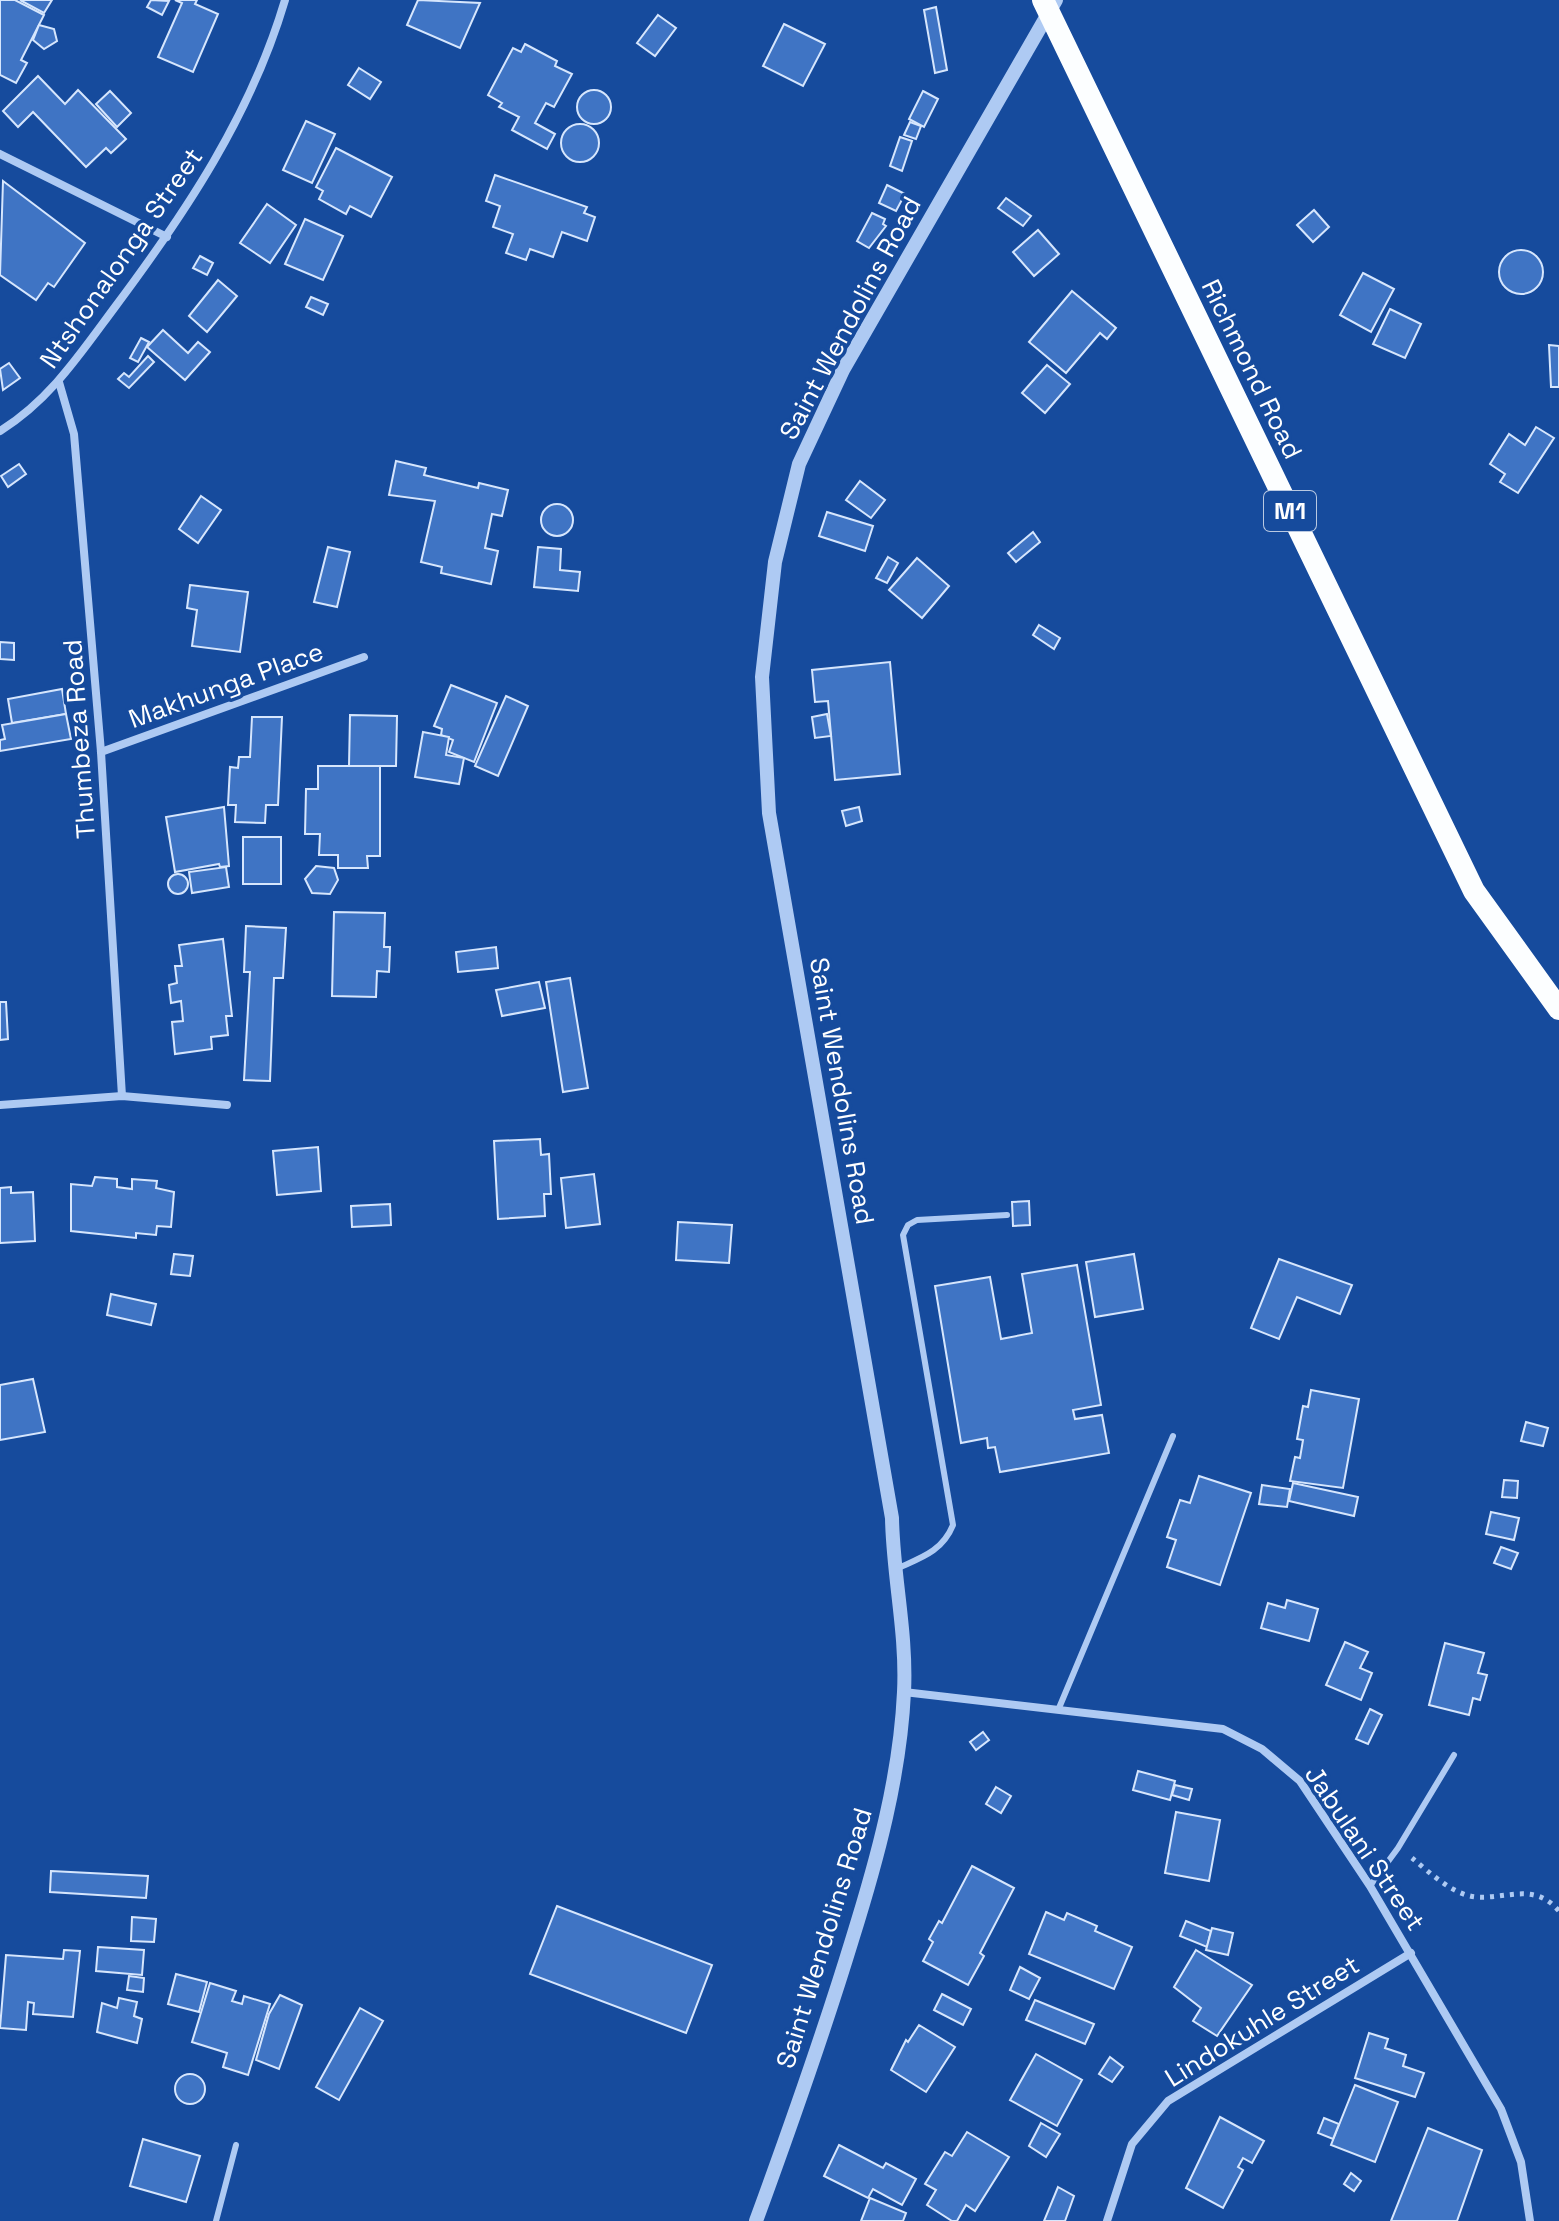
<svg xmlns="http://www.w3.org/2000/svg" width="1559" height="2221" font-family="'Space Grotesk',sans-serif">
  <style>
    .building { fill: #3f74c4; stroke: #d6e6fd; stroke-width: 2 }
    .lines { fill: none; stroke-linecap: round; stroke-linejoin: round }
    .path { stroke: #aecaf3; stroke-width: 5; stroke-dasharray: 4 6; stroke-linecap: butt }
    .service { stroke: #aecaf3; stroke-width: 6 }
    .minor { stroke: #aecaf3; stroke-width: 8 }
    .tertiary { stroke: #aecaf3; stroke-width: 14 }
    .trunk { stroke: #fcfeff; stroke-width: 22 }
    .labels { text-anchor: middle; stroke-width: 7; stroke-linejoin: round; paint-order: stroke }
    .shield { fill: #164b9d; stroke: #b9c9e2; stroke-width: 2 }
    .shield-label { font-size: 24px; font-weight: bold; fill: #fff }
    .street-label { font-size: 26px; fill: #fff; stroke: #164b9d }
  </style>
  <rect width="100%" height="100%" fill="#164b9d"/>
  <g class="building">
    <path d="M0 0H15L44 15 21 60 27 63 16 83 0 75Z"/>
    <path d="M20 0H52L44 13Z"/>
    <path d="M151 0 169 1 162 15 147 7Z"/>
    <path d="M175 0H197L195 4 218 14 193 72 158 57 182 3Z"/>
    <path d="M418 0 480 3 460 48 407 25Z"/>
    <path d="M936 7 947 70 935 73 924 10Z"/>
    <path d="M658 15 676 28 655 56 637 43Z"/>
    <path d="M784 24 825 44 803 86 763 66Z"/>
    <path d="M39 25 54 29 57 41 44 49 33 40Z"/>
    <path d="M525 44 557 61 555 66 572 74 554 107 546 103 535 123 555 134 547 149 512 130 519 117 499 107 502 103 488 95 513 48 521 52Z"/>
    <path d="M359 68 381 82 370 99 348 85Z"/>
    <path d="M38 76 65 104 78 90 126 139 111 153 106 148 86 167 33 112 18 127 3 111Z"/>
    <circle cx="594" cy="107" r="17"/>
    <path d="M110 91 131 113 117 127 96 104Z"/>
    <path d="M923 91 938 99 924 127 909 119Z"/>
    <path d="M306 121 335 134 312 183 283 170Z"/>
    <path d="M910 122 921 126 916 139 904 135Z"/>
    <circle cx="580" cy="143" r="19"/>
    <path d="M900 137 912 141 902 171 890 166Z"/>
    <path d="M336 148 392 177 371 217 350 206 346 214 319 199 323 191 316 187Z"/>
    <path d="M495 175 587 207 584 213 595 217 587 241 562 232 553 257 530 249 526 260 506 253 513 234 493 227 500 206 486 201Z"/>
    <path d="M3 181 85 243 54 287 48 283 36 300 0 275Z"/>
    <path d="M887 185 905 194 896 211 879 203Z"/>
    <path d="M1006 198 1031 216 1023 226 998 208Z"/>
    <path d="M267 204 296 225 270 263 240 243Z"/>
    <path d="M1314 210 1329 227 1313 242 1297 225Z"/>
    <path d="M872 213 885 219 883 224 886 226 869 248 857 241Z"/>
    <path d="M305 219 343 236 323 280 285 264Z"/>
    <path d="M1038 230 1059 254 1034 276 1013 252Z"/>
    <circle cx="1521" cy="272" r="22"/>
    <path d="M200 256 213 263 207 275 193 268Z"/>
    <path d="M1363 273 1394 289 1371 332 1340 315Z"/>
    <path d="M218 280 237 296 207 332 189 316Z"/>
    <path d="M1072 291 1116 328 1107 339 1100 333 1066 373 1029 342Z"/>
    <path d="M311 297 328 304 323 315 306 307Z"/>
    <path d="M1390 309 1421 324 1405 358 1373 344Z"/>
    <path d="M163 330 188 353 198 342 210 352 185 380 147 347Z"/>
    <path d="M141 338 149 342 138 362 130 358Z"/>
    <path d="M1549 345 1559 346V387H1551Z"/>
    <path d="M148 356 154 362 129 388 118 379 124 373 129 377Z"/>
    <path d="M9 363 20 378 3 390 0 369Z"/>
    <path d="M1047 365 1070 384 1045 413 1022 393Z"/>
    <path d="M1536 427 1554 438 1518 493 1500 482 1505 474 1490 464 1509 434 1525 445Z"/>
    <path d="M396 461 426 468 424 475 478 488 479 483 508 490 502 516 492 514 485 548 498 551 491 584 441 573 442 567 421 562 435 501 389 495Z"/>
    <path d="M19 464 26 474 8 487 1 476Z"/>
    <path d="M860 481 885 500 871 518 846 500Z"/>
    <path d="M201 496 221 510 198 543 179 529Z"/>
    <circle cx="557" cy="520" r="16"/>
    <path d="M827 512 873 526 865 551 819 536Z"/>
    <path d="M1033 532 1040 542 1016 562 1008 553Z"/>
    <path d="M328 547 350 552 337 607 314 602Z"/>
    <path d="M538 547 561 549 560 570 580 572 578 591 534 587Z"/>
    <path d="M888 557 898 563 887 583 876 578Z"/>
    <path d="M917 558 949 586 922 618 889 590Z"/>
    <path d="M190 585 248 592 240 652 192 646 197 610 187 608Z"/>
    <path d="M1039 625 1060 638 1054 649 1033 635Z"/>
    <path d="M0 642 14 643V660L0 659Z"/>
    <path d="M890 662 900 774 835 780 828 701 815 702 812 670Z"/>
    <path d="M451 685 497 703 474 762 449 752 453 740 441 735 442 729 434 726Z"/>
    <path d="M62 689 66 714 12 723 8 699Z"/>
    <path d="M506 696 528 706 498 776 475 766Z"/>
    <path d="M66 714 71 739 0 751V740L5 739 2 725Z"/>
    <path d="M827 714 831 736 815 738 812 717Z"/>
    <path d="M350 715 397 716 396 766H349Z"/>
    <path d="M252 717H282L278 805H266L265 823 235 822 236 805H228L230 767 238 768 239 757H250Z"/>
    <path d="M423 732 449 737 446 755 464 758 459 784 415 777Z"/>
    <path d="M318 766H380V856H367L368 868H338V855H319L320 834H305L306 789H318Z"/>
    <path d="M224 807 229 866 220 867 219 864 175 872 166 817Z"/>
    <path d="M859 807 862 821 846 826 842 811Z"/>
    <rect x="243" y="837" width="38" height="47"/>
    <path d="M316 866 334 868 338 880 330 894 312 893 305 879Z"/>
    <path d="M226 867 229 887 192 893 189 872Z"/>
    <circle cx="178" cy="884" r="10"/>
    <path d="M334 912 385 913 384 947H390L389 972 377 971 376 997 332 996Z"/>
    <path d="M246 926 286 928 283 978H274L270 1081 244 1080 250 972H244Z"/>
    <path d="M223 939 232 1016H226L228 1035 211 1037 212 1049 175 1054 172 1022 183 1021 181 1001 171 1003 169 985 177 983 175 966H182L179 945Z"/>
    <path d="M496 947 498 968 458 972 456 952Z"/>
    <path d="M570 978 588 1088 563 1092 546 982Z"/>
    <path d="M539 982 545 1008 502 1016 496 990Z"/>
    <path d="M0 1002H6L8 1039 0 1040Z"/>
    <path d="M540 1139 541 1155 549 1154 551 1194H544L545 1216 498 1219 494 1141Z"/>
    <path d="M318 1147 321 1191 277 1195 273 1151Z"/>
    <path d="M594 1174 600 1224 566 1228 561 1178Z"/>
    <path d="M95 1177 117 1179V1187L132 1189V1179L157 1181 156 1188 174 1192 171 1227 157 1226 156 1235 136 1233V1238L71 1231V1184L92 1186Z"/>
    <path d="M11 1187V1193L33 1192 35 1241 0 1243V1188Z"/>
    <path d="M1029 1201 1030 1225 1013 1226 1012 1202Z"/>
    <path d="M390 1204 391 1225 352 1227 351 1206Z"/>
    <path d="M678 1222 732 1225 729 1263 676 1260Z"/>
    <path d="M174 1254 193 1256 190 1276 171 1274Z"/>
    <path d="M1134 1254 1143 1309 1095 1317 1086 1262Z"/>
    <path d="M1279 1259 1352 1285 1340 1314 1297 1297 1279 1339 1251 1328Z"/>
    <path d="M1077 1265 1101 1405 1073 1410 1075 1419 1102 1415 1109 1453 1000 1472 995 1447 988 1448 987 1438 961 1443 935 1286 990 1277 1001 1339 1032 1333 1022 1274Z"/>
    <path d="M111 1294 156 1304 151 1325 107 1315Z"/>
    <path d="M33 1379 45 1432 0 1440V1385Z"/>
    <path d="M1311 1390 1359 1399 1343 1488 1290 1481 1295 1457 1300 1458 1303 1440 1297 1439 1303 1406 1308 1407Z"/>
    <path d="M1526 1422 1548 1428 1543 1446 1521 1441Z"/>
    <path d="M1199 1476 1251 1493 1220 1585 1167 1567 1176 1540 1167 1537 1180 1500 1190 1503Z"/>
    <path d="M1504 1480 1518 1481 1517 1498 1502 1497Z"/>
    <path d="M1293 1483 1358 1497 1354 1516 1289 1501Z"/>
    <path d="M1262 1485 1290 1489 1287 1507 1259 1504Z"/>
    <path d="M1491 1512 1519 1518 1514 1540 1486 1534Z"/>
    <path d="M1501 1547 1518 1553 1511 1569 1494 1563Z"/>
    <path d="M1287 1600 1318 1609 1309 1641 1261 1628 1268 1603 1285 1608Z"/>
    <path d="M1345 1642 1368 1652 1360 1668 1372 1673 1361 1700 1326 1685Z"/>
    <path d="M1445 1643 1484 1653 1478 1673 1487 1675 1480 1700 1473 1698 1469 1715 1429 1705Z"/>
    <path d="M1370 1709 1382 1715 1368 1744 1356 1739Z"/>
    <path d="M983 1732 989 1740 976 1750 970 1742Z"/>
    <path d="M1138 1771 1175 1781 1170 1800 1133 1790Z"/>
    <path d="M1175 1785 1192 1789 1189 1800 1172 1795Z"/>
    <path d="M996 1787 1011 1796 1001 1813 986 1804Z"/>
    <path d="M1176 1812 1220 1820 1209 1881 1165 1873Z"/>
    <path d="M972 1866 1014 1888 980 1953 984 1956 968 1985 923 1961 933 1942 929 1939 939 1921 942 1923Z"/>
    <path d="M51 1871 148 1876 146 1898 50 1892Z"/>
    <path d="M557 1906 712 1965 686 2033 530 1974Z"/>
    <path d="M1046 1912 1064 1920 1067 1913 1097 1926 1095 1931 1132 1947 1114 1989 1029 1954Z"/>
    <path d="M132 1917 156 1919 154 1942 131 1941Z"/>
    <path d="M1186 1921 1211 1931 1207 1947 1180 1936Z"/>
    <path d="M1212 1928 1233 1933 1228 1955 1206 1950Z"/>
    <path d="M98 1947 144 1950 142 1975 96 1971Z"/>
    <path d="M64 1950 80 1951 73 2017 33 2014 34 2003 28 2002 26 2030 0 2028 6 1955 63 1959Z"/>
    <path d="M1196 1950 1252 1985 1217 2036 1193 2021 1201 2008 1174 1987Z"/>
    <path d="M1020 1967 1040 1978 1029 1999 1010 1990Z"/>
    <path d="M176 1974 207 1982 199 2012 168 2004Z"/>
    <path d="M129 1976 144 1978 143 1992 127 1990Z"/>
    <path d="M210 1983 236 1991 232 2001 242 2004 244 1996 270 2004 248 2075 223 2067 227 2053 192 2042Z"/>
    <path d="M942 1994 971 2009 963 2025 934 2010Z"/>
    <path d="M280 1995 302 2005 279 2069 256 2060 269 2014Z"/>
    <path d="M119 1998 137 2002 134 2016 142 2019 137 2043 97 2032 102 2003 117 2008Z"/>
    <path d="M1035 2000 1094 2024 1085 2044 1026 2020Z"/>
    <path d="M360 2008 383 2021 339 2100 316 2087Z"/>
    <path d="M919 2025 955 2047 926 2092 891 2070 906 2040 908 2042Z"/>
    <path d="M1369 2033 1388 2039 1385 2048 1406 2055 1403 2066 1424 2073 1415 2097 1355 2078Z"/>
    <path d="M1036 2054 1082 2080 1057 2126 1010 2100Z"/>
    <path d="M1110 2057 1123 2067 1112 2082 1099 2074Z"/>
    <circle cx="190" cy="2089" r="15"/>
    <path d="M1355 2085 1398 2102 1375 2162 1331 2145Z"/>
    <path d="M1220 2117 1264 2141 1252 2163 1243 2158 1238 2167 1243 2170 1223 2208 1186 2188Z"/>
    <path d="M1324 2118 1339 2124 1333 2139 1318 2133Z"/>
    <path d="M1041 2123 1060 2134 1046 2157 1029 2146Z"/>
    <path d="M1428 2128 1482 2150 1457 2221H1391Z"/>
    <path d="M967 2132 1009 2157 975 2211 966 2205 957 2221H952L927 2205 936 2190 925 2184 945 2152 952 2156Z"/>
    <path d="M143 2139 200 2156 186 2202 130 2186Z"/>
    <path d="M839 2145 883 2168 886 2163 916 2179 902 2205 873 2189 868 2198 824 2176Z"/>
    <path d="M1351 2173 1361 2181 1354 2191 1344 2184Z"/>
    <path d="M1058 2187 1074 2196 1065 2221H1044Z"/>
    <path d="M870 2198 906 2213 903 2221H861Z"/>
  </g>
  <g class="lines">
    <path class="path" d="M1412 1858C1429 1872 1453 1895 1476 1897 1508 1899 1534 1882 1559 1911"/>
    <g class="service">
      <path d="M896 1569C920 1558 942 1552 953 1525L903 1235 908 1225 917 1220 1007 1215"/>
      <path d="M1059 1708 1173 1436"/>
      <path d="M1370 1886 1398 1848 1454 1755"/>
      <path d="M216 2221 236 2145"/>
    </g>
    <g class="minor">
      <path d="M0 154 167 237"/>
      <path d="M59 382 74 434 101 752 122 1096"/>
      <path d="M0 431C50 400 80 354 115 307 186 212 251 115 285 0"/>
      <path d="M101 752 364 657"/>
      <path d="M0 1105 122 1096 227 1105"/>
      <path d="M904 1692 1223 1729 1262 1749 1300 1781 1370 1886 1501 2109 1521 2162 1530 2221"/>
      <path d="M1107 2221 1132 2144 1168 2101 1411 1953"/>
    </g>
    <path class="tertiary" d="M756 2221C790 2128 823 2035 852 1940 877 1860 900 1777 904 1692 907 1633 893 1576 892 1518L769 813 762 677 775 562 799 464 843 370 1056 0"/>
    <path class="trunk" d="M1043 0 1474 891 1559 1009"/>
  </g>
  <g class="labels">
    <rect class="shield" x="1264" y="491" width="52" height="40" rx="6"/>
    <g class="shield-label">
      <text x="1290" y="519">M1</text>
    </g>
    <g class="street-label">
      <text transform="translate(121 258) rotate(-55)" y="9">Ntshonalonga Street</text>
      <text transform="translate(850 318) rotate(-62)" y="9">Saint Wendolins Road</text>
      <text transform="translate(1252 369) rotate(64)" y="9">Richmond Road</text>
      <text transform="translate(226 685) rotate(-20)" y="9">Makhunga Place</text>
      <text transform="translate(79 739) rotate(-94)" y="9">Thumbeza Road</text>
      <text transform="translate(842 1091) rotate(80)" y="9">Saint Wendolins Road</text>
      <text transform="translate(1365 1848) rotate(56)" y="9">Jabulani Street</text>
      <text transform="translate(824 1938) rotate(-73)" y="9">Saint Wendolins Road</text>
      <text transform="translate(1262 2021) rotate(-32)" y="9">Lindokuhle Street</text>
    </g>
  </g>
</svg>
